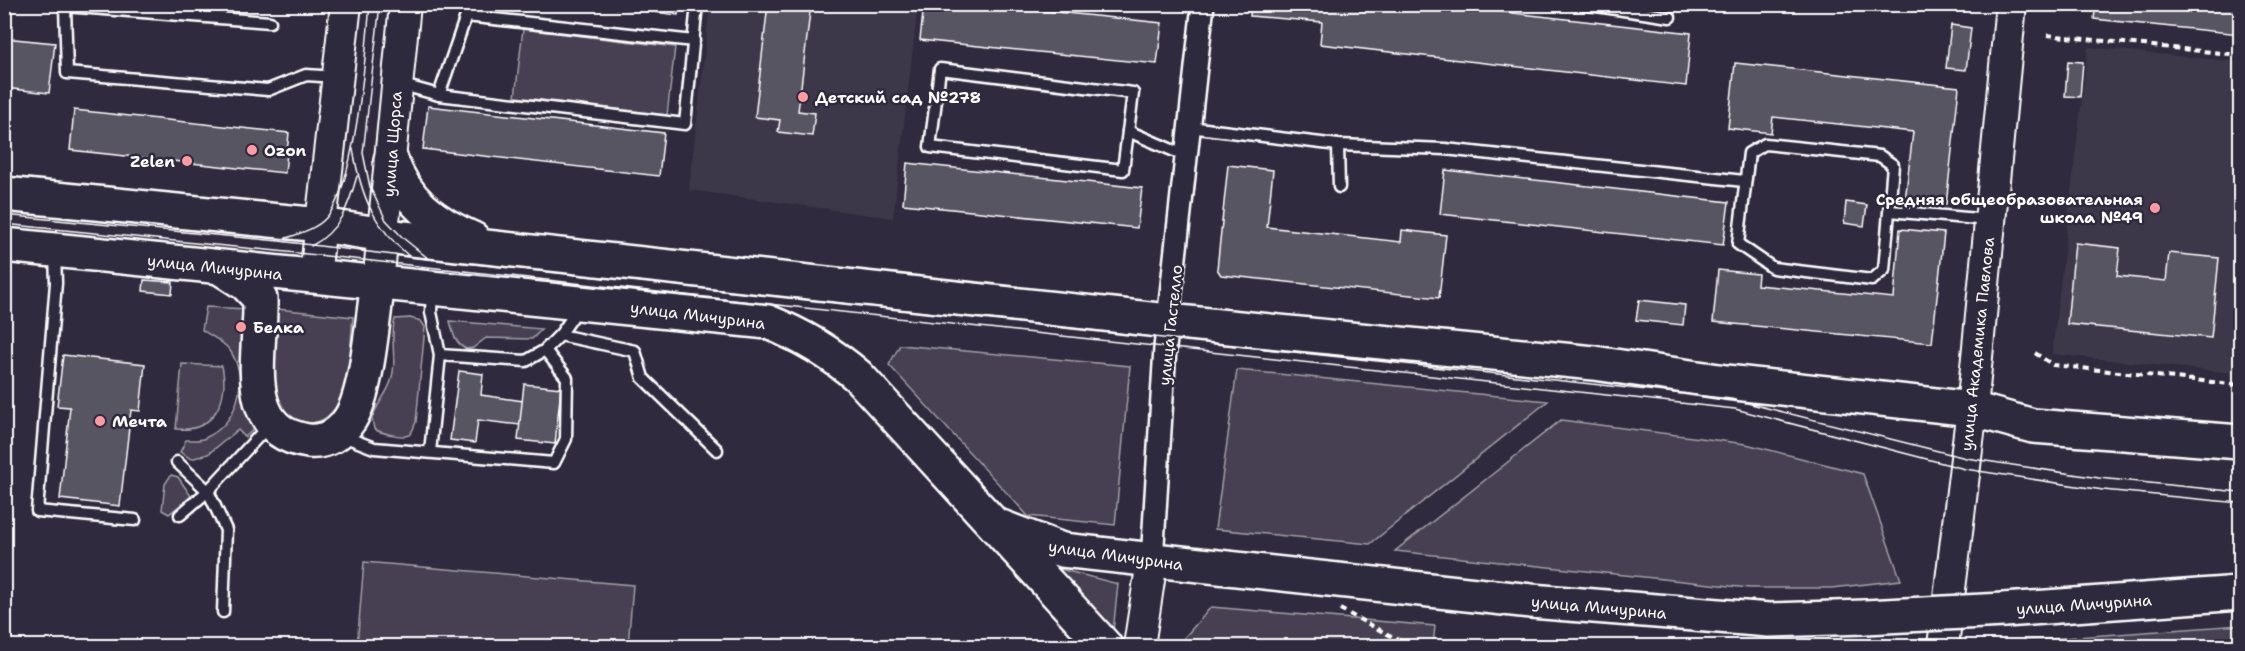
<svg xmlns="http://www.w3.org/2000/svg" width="2245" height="651" font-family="'Shantell Sans',sans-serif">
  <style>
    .built { fill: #3c3749 }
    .green { fill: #464152; stroke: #a2a0a8; stroke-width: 1.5 }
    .building { fill: #595564; stroke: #fff; stroke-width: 1.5 }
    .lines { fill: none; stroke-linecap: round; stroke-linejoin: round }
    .lane-casing { stroke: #fff; stroke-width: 15 }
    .street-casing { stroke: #fff; stroke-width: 26 }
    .secondary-casing { stroke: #fff; stroke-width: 34 }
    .primary-casing { stroke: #fff; stroke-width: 38 }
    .path { stroke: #fff; stroke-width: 4; stroke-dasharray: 6 4.5; stroke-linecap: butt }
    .lane { stroke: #2f2a3d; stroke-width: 10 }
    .street { stroke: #2f2a3d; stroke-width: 21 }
    .secondary { stroke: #2f2a3d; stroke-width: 30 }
    .primary { stroke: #2f2a3d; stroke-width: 33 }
    .tram { stroke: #fff; stroke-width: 1.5 }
    .primary-bridge-casing { stroke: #fff; stroke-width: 38; stroke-linecap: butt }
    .primary-bridge { stroke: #2f2a3d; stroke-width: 33 }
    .poi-dot { fill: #ff9aa2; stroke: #2f2a3d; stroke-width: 2 }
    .labels { text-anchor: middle; stroke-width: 5; stroke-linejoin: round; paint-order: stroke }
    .poi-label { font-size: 16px; font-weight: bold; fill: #fff; stroke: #2f2a3d; text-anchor: start }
    .street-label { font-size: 16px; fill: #fff; stroke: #2f2a3d }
  </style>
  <rect width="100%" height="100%" fill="#2f2a3d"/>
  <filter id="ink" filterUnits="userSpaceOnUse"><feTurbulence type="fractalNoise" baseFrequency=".0167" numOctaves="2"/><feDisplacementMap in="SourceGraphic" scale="12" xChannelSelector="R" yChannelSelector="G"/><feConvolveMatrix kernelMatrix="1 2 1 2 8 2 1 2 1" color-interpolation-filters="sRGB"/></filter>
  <g filter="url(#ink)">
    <g class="built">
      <path d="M710 5H918L893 218 689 190Z"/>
      <path d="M2088 47 2240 62V374L2052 354Z"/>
    </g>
    <g class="green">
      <path d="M523 29 675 47 667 115 515 97Z"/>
      <path d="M206 307 247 309 246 397 255 428 245 437 238 430 208 454 191 459 180 452 186 440C192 440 200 441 205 438 238 423 249 382 231 352 226 343 211 336 202 330Z"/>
      <path d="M277 309 353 317C349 351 353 429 301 423 291 422 278 410 275 400 267 372 275 338 277 309Z"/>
      <path d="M410 318 421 321 425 327 416 422C414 426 413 432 409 435 401 438 381 433 374 429L372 419C376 405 387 394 391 381 398 360 389 339 395 319Z"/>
      <path d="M450 321 542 329 532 339 486 338 473 348 466 349C454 342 453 333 450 321Z"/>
      <path d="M900 345 1130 366 1115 525 1028 516 889 365Z"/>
      <path d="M182 364 222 366C229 398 215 433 176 429Z"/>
      <path d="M1237 370 1548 401 1370 544 1215 529Z"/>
      <path d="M1561 420 1746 444 1863 474 1901 580 1832 588H1749L1395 551Z"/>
      <path d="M171 475 178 477 191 496 169 514 162 510 165 484Z"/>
      <path d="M364 562 633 585 628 646H357Z"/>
      <path d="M1052 567 1118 584 1113 632Z"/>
      <path d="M1211 607 1435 626 1433 646H1183L1184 638Z"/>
      <path d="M2240 625V646H2022V641Z"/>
    </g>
    <g class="building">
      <path d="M586 4H679L678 15Z"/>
      <path d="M768 4H811L798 111 815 113 812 136 778 132 780 120 755 117Z"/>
      <path d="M924 4H981L1162 23 1157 64 920 40Z"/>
      <path d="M1251 4H1432L1691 33 1686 86 1320 44 1322 22 1250 16Z"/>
      <path d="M2096 4H2240V34L2094 19Z"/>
      <path d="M1951 25 1971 28 1966 70 1946 68Z"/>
      <path d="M4 38 55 43 49 93 4 88Z"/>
      <path d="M2068 61 2083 62 2080 97 2065 96Z"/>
      <path d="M1735 63 1959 87 1946 205 1905 201 1913 132 1773 117 1771 133 1728 128Z"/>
      <path d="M428 106 664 133 659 176 423 149Z"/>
      <path d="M74 110 289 133 285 173 70 150Z"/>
      <path d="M907 163 1142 188 1137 228 903 204Z"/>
      <path d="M1228 165 1273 170 1267 227 1401 242 1402 230 1446 235 1439 298 1221 275 1217 269Z"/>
      <path d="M1445 170 1729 202 1723 245 1440 214Z"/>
      <path d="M1846 202 1867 205 1864 226 1844 223Z"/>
      <path d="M1900 229 1944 233 1932 343 1713 322 1718 270 1758 274 1757 285 1894 298Z"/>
      <path d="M2075 243 2120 248 2117 276 2166 281 2169 253 2219 258 2211 338 2067 324Z"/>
      <path d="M144 280 173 282 172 294 143 291Z"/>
      <path d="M1639 300 1685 305 1683 325 1636 320Z"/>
      <path d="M63 355 145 364 140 411 131 410 120 506 60 499 70 407 57 406Z"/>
      <path d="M459 371 483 374 481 395 523 401 520 425 478 420 475 443 450 440Z"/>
      <path d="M524 384 561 388 555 444 518 440Z"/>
    </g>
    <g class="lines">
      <g class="lane-casing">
        <g id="lane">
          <path d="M1583 4 1670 17"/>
          <path d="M270 22 65 6 67 73 268 90 306 75 337 77"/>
          <path d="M694 41 466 16 439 95 685 124 697 4"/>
          <path d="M940 69 1133 93 1123 170 930 147Z"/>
          <path d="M399 84 439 95"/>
          <path d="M1189 127 1338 145 1445 149 1744 181"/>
          <path d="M1128 131 1186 156"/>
          <path d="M1765 144 1880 156 1893 165 1884 270 1872 280 1773 268 1738 244 1749 153Z"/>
          <path d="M1338 145 1339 187"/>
          <path d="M1890 211 1988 220"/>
          <path d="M55 254 56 283 37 511 135 520"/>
          <path d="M440 355 526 361 545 350 560 335 578 309"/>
          <path d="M343 436 374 448 554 463 566 439 567 378 545 350 560 335 635 351 643 378 717 450"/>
          <path d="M430 452 440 355 431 312 432 291"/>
          <path d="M177 462 208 491 226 530 223 612"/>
          <path d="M180 515 208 491 270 424"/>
        </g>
      </g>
      <g class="street-casing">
        <path id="street" d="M1152 561 1165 348 1203 4"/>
      </g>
      <g class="secondary-casing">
        <g id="secondary">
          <path d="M315 276 346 4"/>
          <path d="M378 284 405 4"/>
          <path d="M1139 646 1152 561"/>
          <path d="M1943 646 1972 409 2011 4"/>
        </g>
      </g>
      <g class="primary-casing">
        <g id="primary">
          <path d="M391 160C405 200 434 223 473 239"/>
          <path d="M4 194 321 225 403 238 1168 321 1594 363 1726 382 1972 409 2033 426 2240 442"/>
          <path d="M4 245 768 322C803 336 830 352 858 376L1105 646"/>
          <path d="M221 268 246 284 260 299C262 349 237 431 308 441 326 443 341 433 350 419 368 390 372 320 378 284"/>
          <path d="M1001 527 1062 550 1531 601 1769 620 1865 617"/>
          <path d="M2004 610 2240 593"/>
        </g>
      </g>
      <g class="path">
        <path d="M2047 35 2240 55"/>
        <path d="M2035 353 2053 365 2240 385"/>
        <path d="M1340 609 1410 646"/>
      </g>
      <use href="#lane" class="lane"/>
      <use href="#street" class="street"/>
      <use href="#secondary" class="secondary"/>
      <use href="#primary" class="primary"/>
      <g class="tram">
        <path d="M380 4 363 153 370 187 386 220 403 238 429 259"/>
        <path d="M353 149C361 196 373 226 410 257"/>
        <path d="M4 215 279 241 410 257 1731 399 1966 458 2099 478 2240 492"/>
        <path d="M4 224 317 255 1735 409 1965 469 2103 490 2240 503"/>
        <path d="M281 240C297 234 315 230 326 218 356 187 366 50 370 4"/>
        <path d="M311 246C340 231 349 205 357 176"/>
      </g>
      <g class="primary-bridge-casing">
        <path id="primary-bridge" d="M1865 617 2004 610"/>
      </g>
      <use href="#primary-bridge" class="primary-bridge"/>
    </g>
  </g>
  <g class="poi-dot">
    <circle cx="803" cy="97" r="6"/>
    <circle cx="252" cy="150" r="6"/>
    <circle cx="187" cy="161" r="6"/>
    <circle cx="2155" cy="208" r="6"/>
    <circle cx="241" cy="327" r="6"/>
    <circle cx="100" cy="421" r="6"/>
  </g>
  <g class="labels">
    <g class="poi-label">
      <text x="815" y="103">Детский сад №278</text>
      <text x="264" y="156">Ozon</text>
      <text x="175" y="167" text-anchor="end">Zelen</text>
      <text x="2143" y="205" text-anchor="end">Средняя общеобразовательная<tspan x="2143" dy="18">школа №49</tspan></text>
      <text x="253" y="333">Белка</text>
      <text x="112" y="427">Мечта</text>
    </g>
    <g class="street-label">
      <text transform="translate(392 144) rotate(-86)" y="6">улица Щорса</text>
      <text transform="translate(215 267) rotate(6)" y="6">улица Мичурина</text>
      <text transform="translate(698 315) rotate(7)" y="6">улица Мичурина</text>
      <text transform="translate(1170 325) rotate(-84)" y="6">улица Гастелло</text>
      <text transform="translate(1977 344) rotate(-84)" y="6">улица Академика Павлова</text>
      <text transform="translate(1116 555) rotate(8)" y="6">улица Мичурина</text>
      <text transform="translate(2084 604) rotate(-4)" y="6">улица Мичурина</text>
      <text transform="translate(1599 607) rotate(5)" y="6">улица Мичурина</text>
    </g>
  </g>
  <rect width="2245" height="651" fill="none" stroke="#2f2a3d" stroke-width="24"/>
  <rect x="12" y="12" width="2221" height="627" fill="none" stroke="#fff" stroke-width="2" filter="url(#ink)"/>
</svg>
